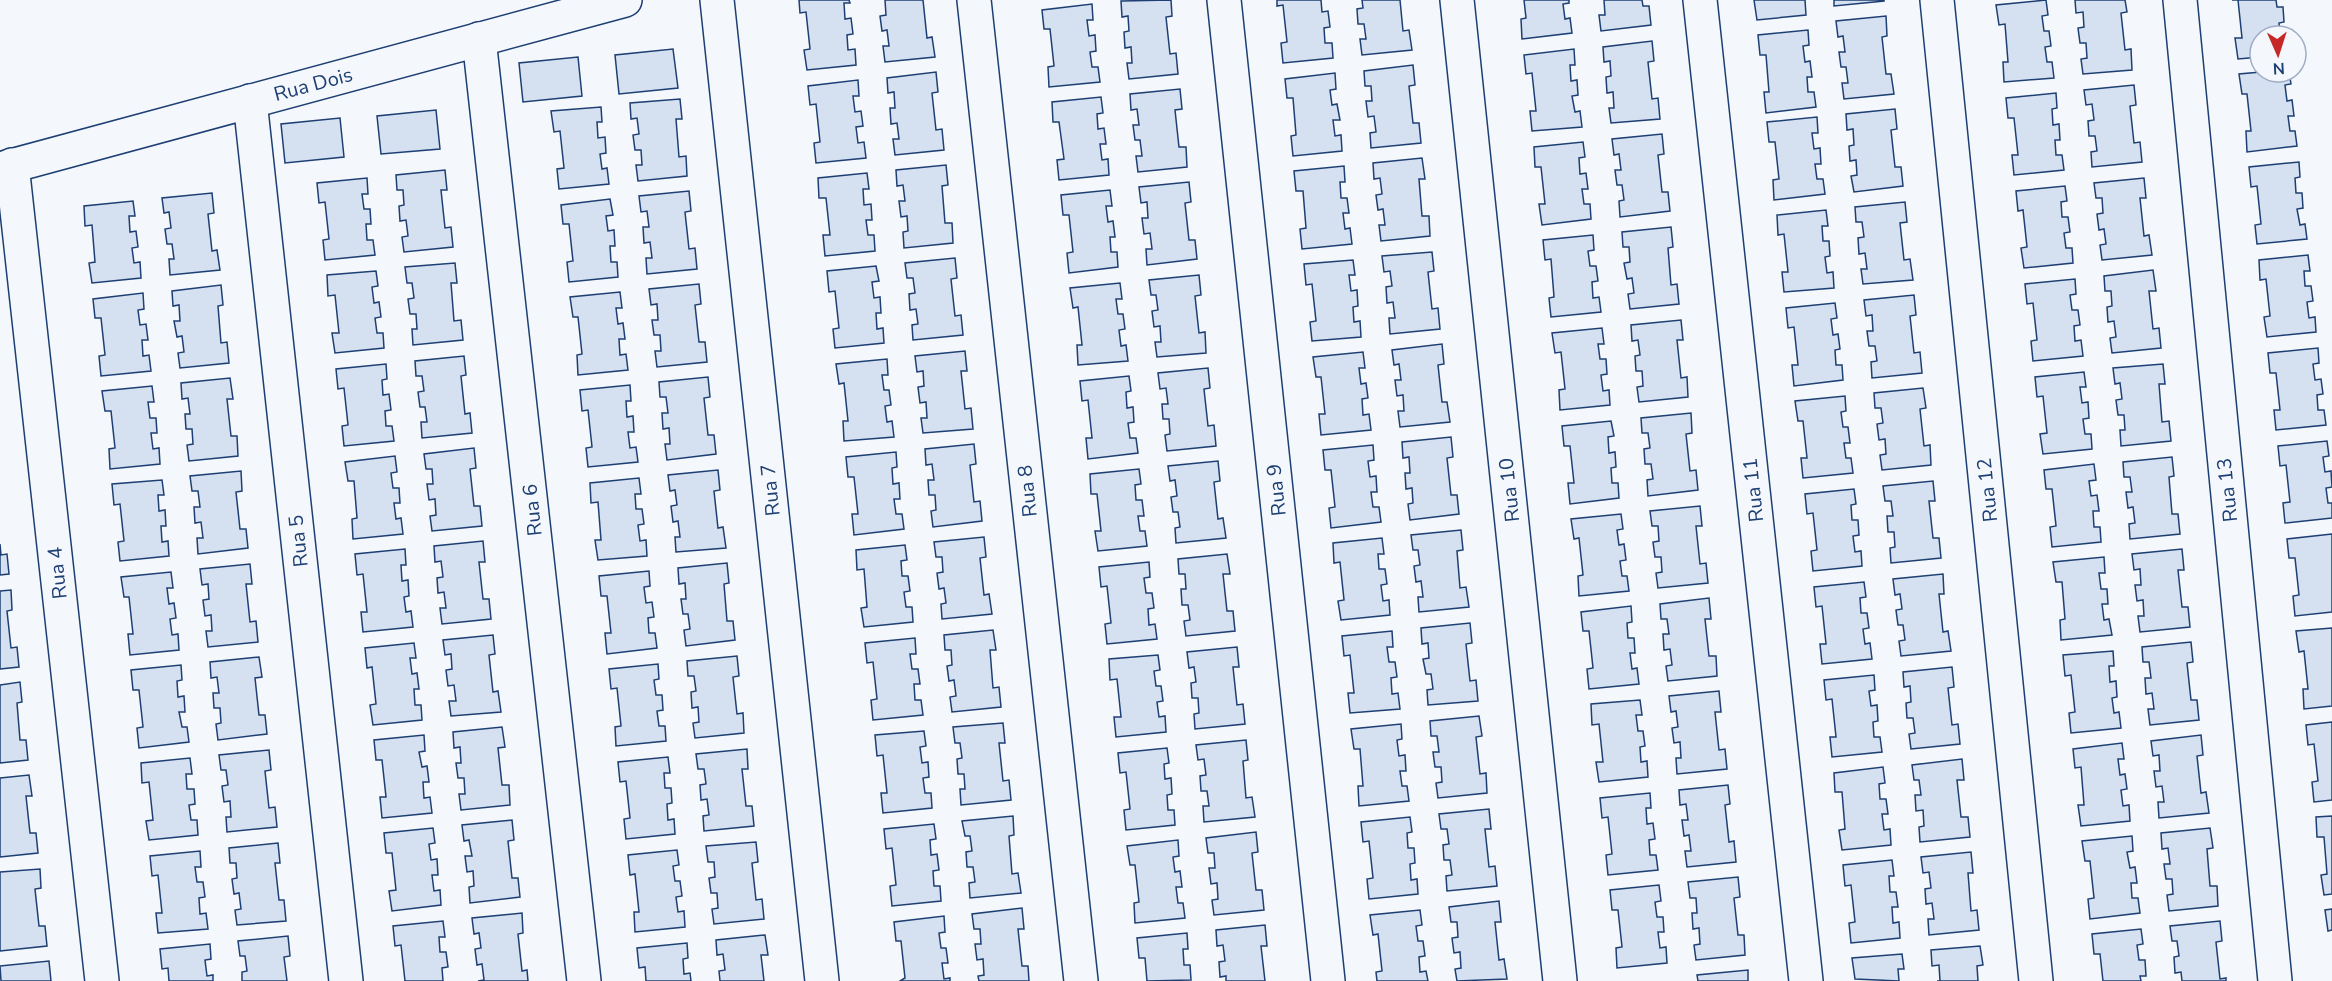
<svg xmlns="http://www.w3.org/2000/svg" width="2332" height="981" font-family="'Nunito Sans',sans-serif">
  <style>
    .building { fill: #d5e0f0; stroke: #1d3f73; stroke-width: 1.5 }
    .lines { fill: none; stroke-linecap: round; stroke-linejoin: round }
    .minor-casing { stroke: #1d3f73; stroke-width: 36 }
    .minor { stroke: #f4f7fb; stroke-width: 33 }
    .labels { text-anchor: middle; stroke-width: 4.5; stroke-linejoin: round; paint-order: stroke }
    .street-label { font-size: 20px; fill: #1d3f73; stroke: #f4f7fb }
  </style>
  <rect width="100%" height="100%" fill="#f4f7fb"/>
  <g class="building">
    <path d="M799 0H849L850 3H844L845 19 851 18 853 34 847 35 848 50 855 49 856 65 807 70 804 50 810 49 806 12 800 13Z"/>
    <path d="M885 0H923L927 38 932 37 935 57 885 62 883 46H889L887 30 882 31 880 16 886 15Z"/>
    <path d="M1171 0 1172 16 1166 17 1170 54 1176 53 1178 74 1129 79 1127 63H1132L1131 47 1125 48 1124 32 1129 31 1128 16 1122 17 1121 1Z"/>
    <path d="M1277 0H1321L1322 12 1328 11 1330 27 1324 28 1325 43H1332L1333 58 1283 63 1281 43 1287 42 1283 5 1277 6Z"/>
    <path d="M1362 0H1400L1403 31 1409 30 1412 50 1362 55 1360 39H1366L1364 24H1358L1357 9 1363 8Z"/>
    <path d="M1524 0H1569V3L1563 4 1565 19 1570 18 1572 33 1522 39 1521 19 1526 18Z"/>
    <path d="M1604 0H1642L1643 6H1649L1651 25 1601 31 1599 15H1605Z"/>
    <path d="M1754 0H1805L1806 15 1757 20Z"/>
    <path d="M1834 0H1884V1L1834 6Z"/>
    <path d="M2046 0 2048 15 2042 16 2044 31H2049L2051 46 2045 47 2047 62H2052L2054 78 2004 82 2003 62H2008L2005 24 1999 25 1996 5Z"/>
    <path d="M2075 0H2125L2127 12 2121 13 2125 50 2131 49 2132 70 2083 74 2081 59 2087 58 2086 43H2080L2078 28 2084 27 2083 12 2076 13Z"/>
    <path d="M2232 0H2276L2277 7H2283L2284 22 2279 23 2280 36H2260V57L2238 59 2235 38H2242L2238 0Z"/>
    <path d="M1092 4 1093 20H1087L1089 36 1095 35 1096 51 1090 52 1092 67H1098L1100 82 1049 87 1048 67 1054 66 1050 29H1044L1042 10Z"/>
    <path d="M1886 16 1887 36 1882 37 1886 74H1891L1894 94 1844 99 1842 83H1848L1846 67H1841L1839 52H1845L1843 36 1838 37 1836 21Z"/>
    <path d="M1808 30 1809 45 1803 46 1805 62 1810 61 1812 77H1807L1808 92H1814L1816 107 1766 113 1764 92H1769L1766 55H1760L1758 35Z"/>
    <path d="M1652 41 1654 61 1648 62 1652 99 1658 98 1660 119 1611 123 1609 108H1614L1613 92 1607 93 1606 77 1611 76 1610 61 1604 62 1603 47Z"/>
    <path d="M673 49 678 88 619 94 615 55Z"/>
    <path d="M1574 49 1575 65H1570L1571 81 1577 80 1578 95 1572 96 1575 112 1580 111 1582 127 1532 131 1530 111H1536L1532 73 1526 74 1524 55Z"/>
    <path d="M578 57 582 96 523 102 519 63Z"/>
    <path d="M1413 65 1415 85 1409 86 1413 123H1419L1421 143 1371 148 1370 133 1376 132 1374 116 1368 117 1366 101H1372L1371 86H1365L1364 71Z"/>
    <path d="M936 72 938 92 932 93 936 130 942 129 944 150 895 155 893 139H899L897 123 891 124 890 108H895L894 92 888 93 887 78Z"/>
    <path d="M2261 72H2289L2291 84 2285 85 2287 101 2292 100 2294 116H2288L2290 131H2295L2297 146 2247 152 2246 131H2251L2247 94H2242L2239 74Z"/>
    <path d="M1335 73 1336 89 1330 90 1332 105 1337 104 1340 120H1333L1335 136 1341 135 1342 151 1293 156 1291 136 1296 135 1293 98H1287L1285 79Z"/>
    <path d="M858 80 859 96H853L855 112 861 111 863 126 856 127 858 143 864 142 866 158 816 163 814 143 820 142 816 104 810 105 808 86Z"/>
    <path d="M2134 85 2136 105 2130 106 2134 143 2140 142 2142 162 2092 167 2091 152 2097 151 2095 136H2089L2088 121 2094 120 2092 104 2086 105 2084 90Z"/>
    <path d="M1180 89 1182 109 1175 110 1179 147H1186L1187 167 1138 172 1136 156H1142L1140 140H1135L1133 125H1139L1137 109 1131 110 1130 94Z"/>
    <path d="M2056 93 2057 108 2052 109 2053 125 2059 124 2060 140H2055L2056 155H2062L2064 170 2014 175 2012 155H2018L2014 118H2008L2006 98Z"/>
    <path d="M1101 97 1103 113 1097 114 1098 129 1104 128 1106 144H1100L1102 160 1108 159 1109 175 1059 180 1057 160 1064 159 1059 122H1053L1052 102Z"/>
    <path d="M680 99 682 119H676L679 157 686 156 687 176 638 181 636 165H642L641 150H635L633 135 639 134 637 118 631 119 630 103Z"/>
    <path d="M601 107 602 122H597L598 138 605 137 606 153 600 154 602 169 607 168 609 184 559 189 557 169 564 168 560 131 554 132 551 111Z"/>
    <path d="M1895 109 1897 129 1891 130 1895 167H1901L1903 186 1854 192 1851 176 1857 175 1856 160 1850 161 1849 146 1854 145 1853 129 1847 130 1846 114Z"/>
    <path d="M436 110 440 149 381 154 377 116Z"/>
    <path d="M1817 117 1818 133H1812L1814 149 1820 148 1821 164H1815L1817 179H1823L1825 194 1774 200 1773 180 1779 179 1775 142H1769L1767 122Z"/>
    <path d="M340 118 344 157 285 163 281 124Z"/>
    <path d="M1662 134 1664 154 1658 155 1662 192H1668L1670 211 1620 217 1619 201 1624 200 1622 185H1617L1615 170H1621L1619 154 1614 155 1612 139Z"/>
    <path d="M1583 142 1585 157 1579 158 1580 174 1586 173 1588 189H1582L1584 204H1590L1591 219 1542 225 1539 204H1545L1541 167H1535L1534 147Z"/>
    <path d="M1422 158 1425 179H1419L1422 216H1429L1430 236 1381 241 1379 225H1385L1383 209 1378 210 1376 195 1382 194 1380 178 1374 179 1373 163Z"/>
    <path d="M2299 162 2300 177 2295 178 2296 193H2302L2303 208 2297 209 2300 225 2305 224 2307 239 2257 244 2255 225 2261 224 2257 186 2251 187 2249 167Z"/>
    <path d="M946 165 948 185 942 186 945 223H952L953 243 904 248 903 232 908 231 907 216 901 217 899 201H905L903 185 897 186 896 170Z"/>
    <path d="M1344 166 1345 182H1340L1341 198H1347L1349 213H1343L1345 229 1350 228 1352 244 1302 249 1300 229 1306 228 1303 191H1296L1294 171Z"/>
    <path d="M445 170 447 190H441L445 228 451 227 453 247 404 252 402 237 408 236 406 220 400 221 399 206 404 205 403 190H397L396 175Z"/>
    <path d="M867 173 869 189H863L864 205 871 204 872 220H866L868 235H874L875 251 825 256 823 235H830L826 198H819L818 178Z"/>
    <path d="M367 178 368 194H362L364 209H370L371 224H366L367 240H373L375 255 325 260 323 240 329 239 325 202 319 203 317 183Z"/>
    <path d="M2144 178 2146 198H2140L2144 236 2149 235 2152 255 2102 260 2100 245 2106 244 2104 229 2099 230 2097 214 2103 213 2102 198H2096L2094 183Z"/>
    <path d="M1189 182 1191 202 1185 203 1189 240H1195L1197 259 1147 265 1146 249H1152L1150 233 1144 234 1142 218H1148L1147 202 1141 203 1139 187Z"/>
    <path d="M2065 186 2067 201 2061 202 2062 217H2068L2070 232 2064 233 2066 248H2072L2073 263 2024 268 2021 248 2027 247 2023 210 2018 211 2016 191Z"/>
    <path d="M1110 190 1112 206H1106L1108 222 1113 221 1115 237H1110L1111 252H1117L1118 267 1069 273 1067 253 1073 252 1069 215H1063L1061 195Z"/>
    <path d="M689 191 691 211 685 212 689 249 695 248 697 269 647 274 646 258H652L650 242 644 243 643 227H649L647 211 641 212 639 196Z"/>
    <path d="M212 193 214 213 208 214 212 251 217 250 220 270 170 275 169 259H174L172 244H167L165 229 171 228 169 212 164 213 162 198Z"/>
    <path d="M610 199 613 215 606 216 608 231 614 230 615 246H610L611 262H617L618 277 569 282 567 262 573 261 569 224H563L561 205Z"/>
    <path d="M133 201 135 216H129L130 232 136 231 138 247 132 248 134 263 140 262 141 278 92 283 89 263 95 262 92 225 85 226 84 206Z"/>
    <path d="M1905 202 1907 222 1900 223 1904 260 1910 259 1913 280 1863 284 1861 269H1867L1865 253 1859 254 1858 238 1864 237 1862 222H1856L1855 207Z"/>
    <path d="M1826 210 1828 226H1822L1823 241H1829L1830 256 1825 257 1827 273 1833 272 1834 288 1784 292 1782 272H1788L1784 234 1778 235 1777 215Z"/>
    <path d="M1671 227 1673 247 1668 248 1671 285 1677 284 1679 304 1630 309 1628 294 1634 293 1632 278 1627 279 1624 263 1630 262 1629 247H1623L1622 232Z"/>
    <path d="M1593 235 1594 250 1588 251 1590 266H1596L1598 281 1592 282 1593 298 1599 297 1601 312 1551 317 1549 298 1554 297 1551 259 1545 260 1543 240Z"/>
    <path d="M1432 252 1434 271 1428 272 1432 309 1438 308 1440 329 1390 334 1389 318H1395L1393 302 1387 303 1386 287 1392 286 1390 271 1384 272 1382 256Z"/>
    <path d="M2308 255 2310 271H2304L2305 286H2311L2313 301 2307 302 2309 318 2315 317 2316 332 2267 337 2264 317 2270 316 2266 279 2260 280 2259 260Z"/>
    <path d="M955 258 957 278 951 279 955 316 961 315 963 335 913 340 912 325 918 324 916 309 910 310 909 294 915 293 913 278H907L905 263Z"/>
    <path d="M1353 260 1355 275H1349L1351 291 1357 290 1358 306 1353 307 1354 322 1360 321 1361 337 1312 341 1310 322 1316 321 1312 284 1306 285 1304 264Z"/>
    <path d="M455 263 457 283H451L454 321 461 320 463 340 413 345 412 329H417L416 314H410L408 299 414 298 412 283H407L405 267Z"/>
    <path d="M876 266 879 281 872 282 874 298 880 297 881 313H876L877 329 883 328 884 343 835 348 833 329 839 328 835 291 829 292 827 271Z"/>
    <path d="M2153 270 2156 291H2149L2153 329 2159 328 2161 348 2112 353 2110 338 2116 337 2114 321 2108 322 2107 307 2112 306 2111 291H2105L2104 276Z"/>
    <path d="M376 271 378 286 372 287 374 303 379 302 381 317 375 318 377 333H383L384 348 335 353 332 333H339L335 295 328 296 327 275Z"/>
    <path d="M1199 275 1201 295 1195 296 1199 333 1205 332 1206 353 1157 357 1155 342H1161L1160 326 1154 327 1152 311 1158 310 1156 295H1151L1149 280Z"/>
    <path d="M2075 279 2076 294 2070 295 2072 310H2078L2080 325 2074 326 2075 341 2081 340 2083 356 2033 361 2031 341 2037 340 2033 303 2027 304 2025 284Z"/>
    <path d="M1120 283 1122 299H1116L1118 314H1123L1125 329 1119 330 1121 346 1126 345 1128 361 1078 365 1077 345H1082L1078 307 1073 308 1070 288Z"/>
    <path d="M699 284 701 304 695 305 699 342H705L707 362 657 367 655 351H661L660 335H654L652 320H658L657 304 651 305 649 289Z"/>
    <path d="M221 285 223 305 218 306 221 343 227 342 229 363 180 368 178 353 184 352 182 336 177 337 174 321H180L179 305 173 306 172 291Z"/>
    <path d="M620 292 622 308H616L618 324 623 323 625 339H619L620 355 626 354 628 370 578 375 577 355 582 354 578 317H573L570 297Z"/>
    <path d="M143 293 144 309 138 310 140 325 146 324 148 340H142L143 356 149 355 151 371 101 376 99 356 105 355 101 318H95L93 299Z"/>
    <path d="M1914 295 1916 315 1910 316 1914 353 1920 352 1922 373 1872 378 1871 362 1877 361 1875 346H1869L1867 331H1873L1872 315 1866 316 1864 300Z"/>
    <path d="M1835 303 1837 318 1831 319 1833 335 1838 334 1840 349 1835 350 1836 365H1842L1843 380 1794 386 1792 365H1798L1794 327 1788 328 1786 308Z"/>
    <path d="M1681 320 1683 340H1677L1681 378 1687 377 1688 397 1639 402 1637 387 1643 386 1642 371H1636L1635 356 1640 355 1638 340 1632 341 1631 325Z"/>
    <path d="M1602 328 1604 344H1598L1600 359H1606L1607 374 1601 375 1603 391 1609 390 1610 405 1560 410 1559 390 1565 389 1561 352 1555 353 1552 333Z"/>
    <path d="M1442 344 1444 364 1438 365 1442 402H1447L1450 422 1400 427 1398 411H1404L1403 395 1397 396 1395 380H1401L1399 364 1394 365 1392 350Z"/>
    <path d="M2318 348 2319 363 2313 364 2315 380 2321 379 2323 394 2317 395 2318 410H2324L2326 425 2276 430 2274 410H2280L2276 373H2270L2268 353Z"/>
    <path d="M965 351 967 371H961L965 409 971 408 973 429 923 433 921 418H927L926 402 920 403 918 387 924 386 923 371 917 372 915 356Z"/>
    <path d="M1363 352 1365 368H1359L1361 384 1366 383 1368 398 1362 399 1363 415 1369 414 1371 430 1321 435 1319 414H1325L1321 377H1316L1313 357Z"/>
    <path d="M464 356 466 375 461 376 465 414 470 413 472 433 422 438 421 422H427L425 407H420L418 392 424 391 422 376H416L415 361Z"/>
    <path d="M887 359 888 375H882L884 390H889L891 405 885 406 887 422 892 421 894 437 844 441 843 421H848L844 383 839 384 836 364Z"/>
    <path d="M386 364 387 379 382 380 383 395 389 394 391 410 385 411 386 426H392L394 441 344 446 342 426 348 425 344 388 338 389 336 369Z"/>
    <path d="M2163 364 2165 384H2159L2162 422 2169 421 2171 441 2121 446 2120 430H2125L2124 415H2118L2116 400 2122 399 2120 383 2115 384 2113 368Z"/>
    <path d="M1208 368 1210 388 1204 389 1208 426 1214 425 1216 446 1167 451 1165 435 1170 434 1169 419H1163L1162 404H1168L1166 388 1160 389 1158 373Z"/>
    <path d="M2084 372 2086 387H2080L2082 403 2088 402 2089 418 2083 419 2085 434H2091L2092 449 2043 454 2040 434 2047 433 2043 396 2037 397 2035 377Z"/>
    <path d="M1129 376 1131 391 1126 392 1127 408 1133 407 1134 422 1128 423 1130 438H1136L1138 453 1088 459 1086 438H1092L1088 400 1082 401 1080 381Z"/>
    <path d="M708 377 710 397 704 398 708 435H714L716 454 667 460 665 444H670L669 428 663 429 662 413H668L666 397H660L659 382Z"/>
    <path d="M230 378 233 399H227L231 436H237L238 456 189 461 187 445 193 444 192 429H186L185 414H190L188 398 182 399 181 383Z"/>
    <path d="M630 385 631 401H626L627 417 633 416 634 432H628L630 448 636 447 638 462 588 467 586 448 592 447 588 410 582 411 580 390Z"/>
    <path d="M152 386 154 402H148L150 418H156L157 433H151L153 449 159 448 160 464 110 469 109 449 115 448 111 411H105L102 391Z"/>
    <path d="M1923 388 1926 408 1920 409 1924 446 1930 445 1931 465 1882 470 1880 455 1886 454 1885 439 1879 440 1877 424 1883 423 1881 408H1875L1874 393Z"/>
    <path d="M1845 396 1846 411 1841 412 1843 427H1848L1850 443H1844L1846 458H1851L1853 473 1803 478 1801 458H1807L1803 421H1798L1795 401Z"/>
    <path d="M1691 413 1692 433 1686 434 1690 471 1696 470 1698 490 1648 496 1647 480 1653 479 1651 464H1645L1644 449 1650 448 1648 433H1642L1641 418Z"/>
    <path d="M1611 421 1614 436 1608 437 1609 453 1615 452 1616 467 1611 468 1612 483H1618L1619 498 1570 504 1568 483H1574L1570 446H1564L1562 426Z"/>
    <path d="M1451 437 1453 457 1447 458 1451 495H1457L1459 514 1410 520 1408 504 1413 503 1412 488 1406 489 1405 473H1410L1409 457 1403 458 1402 442Z"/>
    <path d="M2327 441 2329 456 2323 457 2325 472 2331 471 2332 487 2326 488 2328 503H2332V518L2285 523 2283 503 2290 502 2286 465 2280 466 2278 446Z"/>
    <path d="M974 444 976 464 970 465 974 502 980 501 982 521 933 527 931 511 936 510 935 495H929L928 480H934L932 464 926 465 925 449Z"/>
    <path d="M1373 445 1374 460 1368 461 1370 477 1376 476 1377 492H1371L1373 507H1379L1381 522 1331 528 1329 508 1335 507 1331 470H1325L1323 450Z"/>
    <path d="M474 448 476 468 470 469 474 506H480L482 526 432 531 430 516 436 515 435 499 429 500 427 484H433L432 469H426L424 454Z"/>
    <path d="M896 452 897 467 892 468 893 484 899 483 900 499H894L896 514H902L904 529 854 535 852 514H858L854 477H848L846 457Z"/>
    <path d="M395 456 397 472 391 473 393 488H399L400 503H394L396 519 401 518 403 534 353 539 352 519 357 518 354 481H348L345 462Z"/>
    <path d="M2172 457 2174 476 2169 477 2172 514H2178L2180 534 2130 539 2129 524 2135 523 2133 507 2128 508 2126 492H2132L2130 477H2124L2123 462Z"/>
    <path d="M1218 461 1220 481 1214 482 1218 519 1223 518 1226 538 1176 543 1175 528 1180 527 1178 512H1173L1171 497 1177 496 1175 480 1170 481 1168 466Z"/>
    <path d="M2094 464 2096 480 2089 481 2091 496 2097 495 2099 511H2093L2094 527H2100L2101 542 2052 547 2050 527 2056 526 2052 489H2046L2044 470Z"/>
    <path d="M1139 469 1141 484 1135 485 1136 500H1142L1144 516H1138L1140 531H1145L1147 546 1098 551 1095 531H1101L1097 494H1091L1090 474Z"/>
    <path d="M718 470 720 490 714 491 718 528 723 527 726 548 676 552 675 537H680L678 521 673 522 671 506 677 505 675 490 670 491 668 475Z"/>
    <path d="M241 471 242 491 236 492 240 529H246L248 548 198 554 197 538H203L201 522 195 523 194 507H200L198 491H192L190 476Z"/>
    <path d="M639 478 641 494H635L636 509H642L644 524 638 525 640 541 646 540 647 556 598 560 595 540H601L598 502 591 503 590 483Z"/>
    <path d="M162 480 164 495H158L159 511 165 510 166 526H161L162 542 168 541 169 556 120 561 118 542 124 541 120 504 114 505 112 484Z"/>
    <path d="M1933 481 1935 501H1929L1933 538H1939L1941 558 1891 563 1890 548 1895 547 1894 532H1888L1887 516H1893L1891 501H1885L1883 486Z"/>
    <path d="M1854 489 1856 504 1851 505 1852 520H1858L1859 535 1853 536 1855 552 1861 551 1862 566 1813 571 1811 551 1817 550 1813 513 1807 514 1805 494Z"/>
    <path d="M1700 506 1702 526H1696L1700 564 1706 563 1708 583 1658 588 1656 573 1662 572 1661 557H1655L1653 542 1659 541 1658 526H1652L1650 511Z"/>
    <path d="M1621 514 1623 529 1617 530 1619 545 1624 544 1626 560 1620 561 1622 576H1627L1629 591 1579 596 1578 576 1583 575 1579 538 1574 539 1571 519Z"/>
    <path d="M1461 530 1463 550 1457 551 1460 588 1466 587 1469 607 1419 612 1418 597H1423L1421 581 1416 582 1414 566 1420 565 1418 550H1413L1411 535Z"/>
    <path d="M2332 534V612L2295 616 2293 596 2299 595 2295 558H2289L2287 539Z"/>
    <path d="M984 537 986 557 980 558 984 595 989 594 992 614 942 619 941 604 946 603 944 588 939 589 937 573 943 572 942 557H936L934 542Z"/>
    <path d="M1382 538 1384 554H1378L1379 569H1385L1387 584 1381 585 1383 601 1389 600 1390 615 1341 620 1338 601 1344 600 1340 562 1334 563 1333 543Z"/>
    <path d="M483 541 485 562H479L483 599H489L491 619 442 624 440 608H446L444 592 438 593 437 578 443 577 441 561 435 562 434 546Z"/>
    <path d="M0 544 1 555 7 554 9 574 0 575Z"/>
    <path d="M905 545 907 560 901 561 902 576H908L910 591 904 592 906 607H912L913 622 864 627 861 608 867 607 864 569 857 570 856 550Z"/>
    <path d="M405 549 406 565H401L402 581 408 580 409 596 404 597 406 612 411 611 413 627 363 632 361 612H367L363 574 357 575 355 554Z"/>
    <path d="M2182 549 2184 570H2178L2182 607H2188L2190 627 2140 632 2138 616H2144L2143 600 2137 601 2135 585H2141L2140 569 2134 570 2132 554Z"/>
    <path d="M1227 554 1230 574H1223L1227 611H1233L1235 631 1186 636 1184 621 1190 620 1188 605H1182L1181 589H1186L1185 574H1179L1178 559Z"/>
    <path d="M2104 557 2105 573H2099L2101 589H2107L2108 604H2102L2104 620 2109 619 2112 635 2061 640 2060 620 2065 619 2062 582H2056L2053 562Z"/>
    <path d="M1149 562 1150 577 1144 578 1146 593H1152L1154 608 1148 609 1149 625 1155 624 1157 639 1107 644 1105 624 1111 623 1107 586 1101 587 1099 567Z"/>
    <path d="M727 563 729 583 724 584 727 621H733L735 640 686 646 684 630 690 629 688 614H683L681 599H686L685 583 679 584 678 568Z"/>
    <path d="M250 564 252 584H246L250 622 256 621 258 642 208 647 206 631H212L211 615 205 616 203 600 209 599 208 584 202 585 200 569Z"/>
    <path d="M649 571 650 586 644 587 646 603 652 602 654 617 648 618 649 633H655L657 648 607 654 605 633H611L607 596H601L599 576Z"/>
    <path d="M171 572 173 588H167L169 604 174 603 176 618 170 619 172 635 178 634 179 650 130 655 128 634H133L129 597H124L121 577Z"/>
    <path d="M1943 574 1944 594H1939L1943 632 1948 631 1951 651 1901 656 1899 641 1905 640 1903 625H1898L1896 610 1902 609 1900 594 1895 595 1893 579Z"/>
    <path d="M1864 582 1866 597 1860 598 1861 613H1867L1869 628 1863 629 1865 644 1870 643 1872 659 1822 664 1820 644H1826L1822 606 1816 607 1814 587Z"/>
    <path d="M11 590 12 610 7 611 11 648 17 647 19 667 0 669V591Z"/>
    <path d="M1709 598 1711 619H1705L1709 656H1716L1717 676 1668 681 1666 666 1672 665 1670 649 1664 650 1663 634H1669L1667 619H1661L1660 604Z"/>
    <path d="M1631 606 1632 622 1627 623 1628 638H1634L1635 653H1630L1632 669 1637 668 1639 684 1589 689 1587 669 1593 668 1589 631H1583L1581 612Z"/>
    <path d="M1470 623 1472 643 1466 644 1470 681 1476 680 1478 701 1428 705 1427 690 1433 689 1431 674H1426L1423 659 1429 658 1428 643 1422 644 1421 628Z"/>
    <path d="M2332 628V706L2304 709 2303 689H2308L2304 651 2299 652 2296 631Z"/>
    <path d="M993 630 996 650H990L993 688 999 687 1001 707 952 712 950 697 956 696 954 680 949 681 947 666 952 665 951 650H945L944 635Z"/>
    <path d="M1392 631 1393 647H1387L1389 662H1395L1397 677 1391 678 1392 694 1398 693 1400 709 1350 713 1348 693H1354L1350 655 1344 656 1342 636Z"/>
    <path d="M493 635 495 654 489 655 493 692 498 691 501 712 451 716 449 701H456L454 685 448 686 446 670 452 669 451 654 445 655 443 640Z"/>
    <path d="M915 638 916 654H910L912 669H918L920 684H914L915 700H921L923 715 873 720 871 700 877 699 873 662 867 663 865 643Z"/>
    <path d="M2191 642 2193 662 2187 663 2191 700H2197L2199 720 2150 725 2148 709H2154L2152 693 2146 694 2145 678H2151L2149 662H2143L2142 647Z"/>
    <path d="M414 643 416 658H410L412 674 417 673 419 689H414L415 705H421L422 720 373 725 370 705 376 704 372 667 367 668 365 648Z"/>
    <path d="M1237 647 1239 667H1233L1237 705 1243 704 1245 724 1195 729 1194 714 1199 713 1198 698H1192L1191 683 1196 682 1194 667 1189 668 1187 652Z"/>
    <path d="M2113 651 2114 666H2109L2110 682 2116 681 2117 697 2112 698 2114 713 2119 712 2121 728 2071 733 2069 713 2075 712 2071 675 2065 676 2063 655Z"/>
    <path d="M1158 655 1160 670 1154 671 1156 686H1161L1163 701 1157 702 1159 717 1165 716 1166 732 1116 737 1114 717H1121L1117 679 1110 680 1109 659Z"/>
    <path d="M737 656 739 676 733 677 737 714 743 713 744 733 695 738 693 723 699 722 698 707 692 708 691 692 696 691 694 676H688L687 661Z"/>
    <path d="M259 657 262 677 255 678 259 715H265L267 734 218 740 216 724 221 723 220 708H214L213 693H219L217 677 211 678 210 662Z"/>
    <path d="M658 664 659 679 654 680 656 695H662L663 710 657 711 659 726H665L666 741 616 746 615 727 621 726 617 688 611 689 609 669Z"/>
    <path d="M181 665 182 680 177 681 178 697 184 696 185 712H179L182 727H187L189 742 139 748 137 728 143 727 139 690H133L131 670Z"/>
    <path d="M1952 667 1954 687 1948 688 1952 725 1958 724 1960 744 1911 749 1909 734 1915 733 1913 718H1907L1906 703 1911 702 1910 686 1904 687 1903 672Z"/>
    <path d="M1874 675 1875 690 1869 691 1871 706 1877 705 1878 721 1873 722 1874 737H1880L1882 752 1832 757 1830 737H1836L1832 699 1826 700 1824 680Z"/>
    <path d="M20 682 22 702 17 703 20 740H26L28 760 0 763V685Z"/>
    <path d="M1719 691 1721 712H1715L1719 750 1725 749 1727 769 1677 774 1676 758H1681L1680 742 1674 743 1672 728 1678 727 1676 711 1671 712 1669 696Z"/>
    <path d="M1640 700 1642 715H1636L1638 731H1643L1645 746 1640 747 1641 762 1647 761 1648 777 1599 782 1596 762H1603L1599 724 1592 725 1591 704Z"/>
    <path d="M1479 716 1482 736 1476 737 1480 774 1486 773 1487 793 1438 798 1436 783 1442 782 1441 767H1435L1433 752H1439L1437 736H1431L1430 721Z"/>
    <path d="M2332 722V800L2314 802 2312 782 2318 781 2314 744 2308 745 2306 725Z"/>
    <path d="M1003 723 1005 743H999L1003 781 1009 780 1011 800 961 805 960 789H965L964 774H958L957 759 962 758 960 743H955L953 727Z"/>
    <path d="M1401 724 1402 739 1397 740 1399 756 1405 755 1406 771H1400L1402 786H1407L1409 801 1359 806 1358 786H1363L1360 749H1354L1351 729Z"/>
    <path d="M502 727 505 747 498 748 502 785H509L510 805 461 810 459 794H465L464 778H458L456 763H461L460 747 454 748 453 732Z"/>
    <path d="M924 731 926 746 920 747 922 763 928 762 929 777 923 778 925 793H931L932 808 883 813 881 793H887L883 755 877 756 875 735Z"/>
    <path d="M424 735 425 751 419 752 422 767 427 766 429 782H423L424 798 430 797 432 813 382 818 380 797H386L382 760H376L374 740Z"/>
    <path d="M2201 735 2203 755 2197 756 2201 793 2206 792 2209 813 2159 818 2158 802H2164L2162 786 2156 787 2154 771H2160L2159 755 2153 756 2151 741Z"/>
    <path d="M1246 740 1248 760 1243 761 1246 798 1252 797 1255 817 1204 822 1203 806H1209L1207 791H1201L1200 776 1206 775 1204 759 1198 760 1196 745Z"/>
    <path d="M2122 743 2124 759H2118L2120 775 2125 774 2127 789 2121 790 2123 806 2129 805 2130 821 2081 826 2078 805H2084L2081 767 2075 768 2073 749Z"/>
    <path d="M1167 748 1169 763 1164 764 1165 779 1171 778 1172 794 1167 795 1168 810H1174L1175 825 1126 830 1124 810 1130 809 1126 772 1120 773 1118 753Z"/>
    <path d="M747 749 748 769H742L746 806H752L754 826 704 831 703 816 709 815 707 799 701 800 700 785 706 784 704 769H698L696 754Z"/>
    <path d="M269 750 271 770 265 771 269 808 275 807 277 827 227 832 226 817H231L230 801 224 802 222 786 228 785 226 770H221L219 755Z"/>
    <path d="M668 757 670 773H664L665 788H671L672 803 667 804 668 820 674 819 675 834 626 839 624 819 630 818 626 781 620 782 618 762Z"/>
    <path d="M190 758 192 774H186L187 789H194L195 804 189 805 191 820H197L198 835 149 840 146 821 153 820 149 782 142 783 141 763Z"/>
    <path d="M1962 759 1964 780H1957L1961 817H1968L1970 837 1920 842 1919 827 1924 826 1923 810 1916 811 1915 795H1921L1919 780H1914L1912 765Z"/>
    <path d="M1883 767 1885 783 1879 784 1880 799H1886L1888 814H1882L1884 830 1890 829 1891 845 1842 850 1839 830 1845 829 1842 792H1835L1834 773Z"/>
    <path d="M29 775 32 796H26L30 833H36L38 853 0 857V778Z"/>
    <path d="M1728 785 1730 804 1725 805 1729 842 1734 841 1736 862 1687 867 1685 851H1691L1689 835 1684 836 1682 820H1688L1686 804 1680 805 1679 790Z"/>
    <path d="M1650 793 1651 808H1646L1647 824 1653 823 1655 839 1649 840 1650 855H1656L1658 870 1608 875 1606 855 1612 854 1608 817 1602 818 1600 798Z"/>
    <path d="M1489 809 1491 829H1485L1489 867 1495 866 1497 886 1447 891 1446 876 1452 875 1450 860H1444L1443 845 1449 844 1447 829H1441L1439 814Z"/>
    <path d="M1013 816 1014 835 1009 836 1012 874 1018 873 1021 893 970 898 969 883 975 882 973 867H967L966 852 972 851 970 836H965L962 821Z"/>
    <path d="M2332 816V894L2324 895 2321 875 2327 874 2324 837H2317L2316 817Z"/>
    <path d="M1410 817 1412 832 1407 833 1408 848H1414L1415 863 1410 864 1411 880 1417 879 1418 894 1369 899 1367 879 1373 878 1369 841 1363 842 1361 822Z"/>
    <path d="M512 820 514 840 508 841 512 878H518L520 897 470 903 469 887 474 886 473 871 467 872 465 856H472L469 840 464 841 462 825Z"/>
    <path d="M934 824 936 839 930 840 931 855 937 854 939 870 933 871 934 886H940L941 901 892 906 890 886 896 885 892 848 886 849 884 829Z"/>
    <path d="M433 828 435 843 429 844 431 860 437 859 438 875H432L434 891 440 890 441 905 392 911 389 891 396 890 392 853H386L384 833Z"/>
    <path d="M2210 828 2213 848 2207 849 2210 886H2217L2218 906 2169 911 2167 895 2173 894 2172 879H2166L2164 864H2170L2168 848 2162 849 2161 833Z"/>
    <path d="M1256 832 1258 852 1252 853 1256 890H1262L1264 910 1214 915 1212 900 1218 899 1217 883 1211 884 1209 868H1215L1214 853H1208L1206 838Z"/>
    <path d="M2132 836 2133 851 2127 852 2130 868 2135 867 2137 883H2131L2132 898H2138L2140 913 2090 919 2088 899 2094 898 2090 861H2085L2082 841Z"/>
    <path d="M1178 840 1179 856 1173 857 1175 872 1180 871 1182 887H1176L1178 903H1183L1185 918 1135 923 1134 903 1139 902 1135 865H1130L1127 846Z"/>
    <path d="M756 842 758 862 752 863 756 900 762 899 764 919 714 924 712 909 718 908 717 893H711L709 878 715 877 714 862H708L706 846Z"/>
    <path d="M278 843 280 863H275L279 900H284L286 921 237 925 235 910 241 909 239 893 234 894 232 879 237 878 236 863H230L229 848Z"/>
    <path d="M677 850 679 865 673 866 675 881H680L682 896 676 897 678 912 684 911 685 927 635 932 634 912H639L635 874 630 875 628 855Z"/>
    <path d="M200 851 201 867H195L197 882H203L205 897 199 898 200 914 206 913 208 929 158 933 156 913H162L158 875 152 876 150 856Z"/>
    <path d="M1971 852 1973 873H1968L1971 911 1977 910 1979 930 1929 935 1928 919H1934L1932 903 1926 904 1925 889 1931 888 1929 872 1923 873 1921 857Z"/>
    <path d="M1892 860 1894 876H1889L1890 892H1896L1898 907H1892L1893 923 1899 922 1900 938 1851 943 1849 923 1855 922 1851 885 1845 886 1843 865Z"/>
    <path d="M40 869 41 888 35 889 39 926H45L47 946 0 951V872Z"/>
    <path d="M1738 877 1740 897 1734 898 1738 935H1744L1745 955 1696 960 1694 945 1700 944 1699 928 1693 929 1692 913H1697L1696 898H1690L1688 882Z"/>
    <path d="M1659 885 1661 901 1655 902 1657 917H1663L1664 932H1658L1660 948 1666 947 1667 963 1617 968 1616 948 1622 947 1618 910H1612L1610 890Z"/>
    <path d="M1499 901 1501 922H1495L1499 960 1504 959 1507 979 1457 981 1455 969 1461 968 1460 952 1454 953 1452 938 1458 937 1457 922H1451L1449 907Z"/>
    <path d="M1022 908 1024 929H1018L1022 966H1028L1029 981H979L978 976 984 975 983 959 977 960 975 944H981L980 929H974L972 914Z"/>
    <path d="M2332 909V930L2328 931 2325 910Z"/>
    <path d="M1420 910 1422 925 1416 926 1418 941H1423L1425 956 1419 957 1420 972 1426 971 1428 981H1377L1376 972 1382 971 1378 934 1373 935 1370 915Z"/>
    <path d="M522 913 523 933 518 934 522 971 527 970 528 981H478L484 980 482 964 477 965 475 949 481 948 479 933 474 934 472 918Z"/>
    <path d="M944 916 945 932 939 933 941 948H946L948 963H942L944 979 950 978V981H900L905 978 901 941H896L894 922Z"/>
    <path d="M443 921 445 937H439L440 952H446L448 967 442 968 443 981H405L401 945 395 946 393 926Z"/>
    <path d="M2220 921 2222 941 2216 942 2220 979 2226 978V981H2182L2181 972 2175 973 2174 957 2179 956 2177 941H2172L2170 926Z"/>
    <path d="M1265 925 1267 946H1261L1265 981H1226V976L1220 977 1219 962 1225 961 1223 945 1217 946 1216 930Z"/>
    <path d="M2141 929 2143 944 2137 945 2139 960H2145L2146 976H2140L2141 981H2103L2100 954H2094L2092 934Z"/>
    <path d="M1187 933 1188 949H1183L1184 965H1190L1191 980 1147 981 1145 958H1139L1137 938Z"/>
    <path d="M765 935 768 955H761L764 981H720L719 971 725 970 723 954 717 955 716 940Z"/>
    <path d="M288 936 290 956 284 957 287 981H242V972L247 971 245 956H240L238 941Z"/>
    <path d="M687 943 688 958 683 959 684 974 690 973 691 981H646L645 967 639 968 637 948Z"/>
    <path d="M210 944 211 959 205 960 207 976 213 975V981H169L168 968 162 969 160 949Z"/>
    <path d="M1980 946 1983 965 1977 966 1978 981H1937H1940L1939 965 1932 966 1931 950Z"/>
    <path d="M1902 954 1904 969H1898L1899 981 1855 979 1852 958Z"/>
    <path d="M49 961 51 981H1L0 966Z"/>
    <path d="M1748 970V981H1698L1697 975Z"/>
  </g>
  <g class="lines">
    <g class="minor-casing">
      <g id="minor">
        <path d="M717 0 822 981"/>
        <path d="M974 0 1081 981"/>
        <path d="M1224 0 1328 981"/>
        <path d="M1457 0 1560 981"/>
        <path d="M1700 0 1806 981"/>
        <path d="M1937 0 2036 981"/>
        <path d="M2180 0 2275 981"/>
        <path d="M479 39 584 981"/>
        <path d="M250 101 346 981"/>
        <path d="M12 165 102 981"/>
        <path d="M0 169 625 0"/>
      </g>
    </g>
    <use href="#minor" class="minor"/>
  </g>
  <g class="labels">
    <g class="street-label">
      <text transform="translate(313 84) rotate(-15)" y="7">Rua Dois</text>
      <text transform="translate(770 490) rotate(-96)" y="7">Rua 7</text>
      <text transform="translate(1276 490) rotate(-96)" y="7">Rua 9</text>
      <text transform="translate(1509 490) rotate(-96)" y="7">Rua 10</text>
      <text transform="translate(1753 490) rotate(-96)" y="7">Rua 11</text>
      <text transform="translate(1987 490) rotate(-96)" y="7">Rua 12</text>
      <text transform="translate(2227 490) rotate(-96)" y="7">Rua 13</text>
      <text transform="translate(1027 491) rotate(-96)" y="7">Rua 8</text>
      <text transform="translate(532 510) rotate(-96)" y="7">Rua 6</text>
      <text transform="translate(298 541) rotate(-96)" y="7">Rua 5</text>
      <text transform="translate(57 573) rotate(-96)" y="7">Rua 4</text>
    </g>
  </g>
  <g transform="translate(2278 54) rotate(177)"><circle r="28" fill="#f4f7fb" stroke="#9eadc5" stroke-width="1.5"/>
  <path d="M0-4.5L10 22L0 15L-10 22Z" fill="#c62828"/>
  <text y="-9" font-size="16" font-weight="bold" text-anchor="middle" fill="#1d3f73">N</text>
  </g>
</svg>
